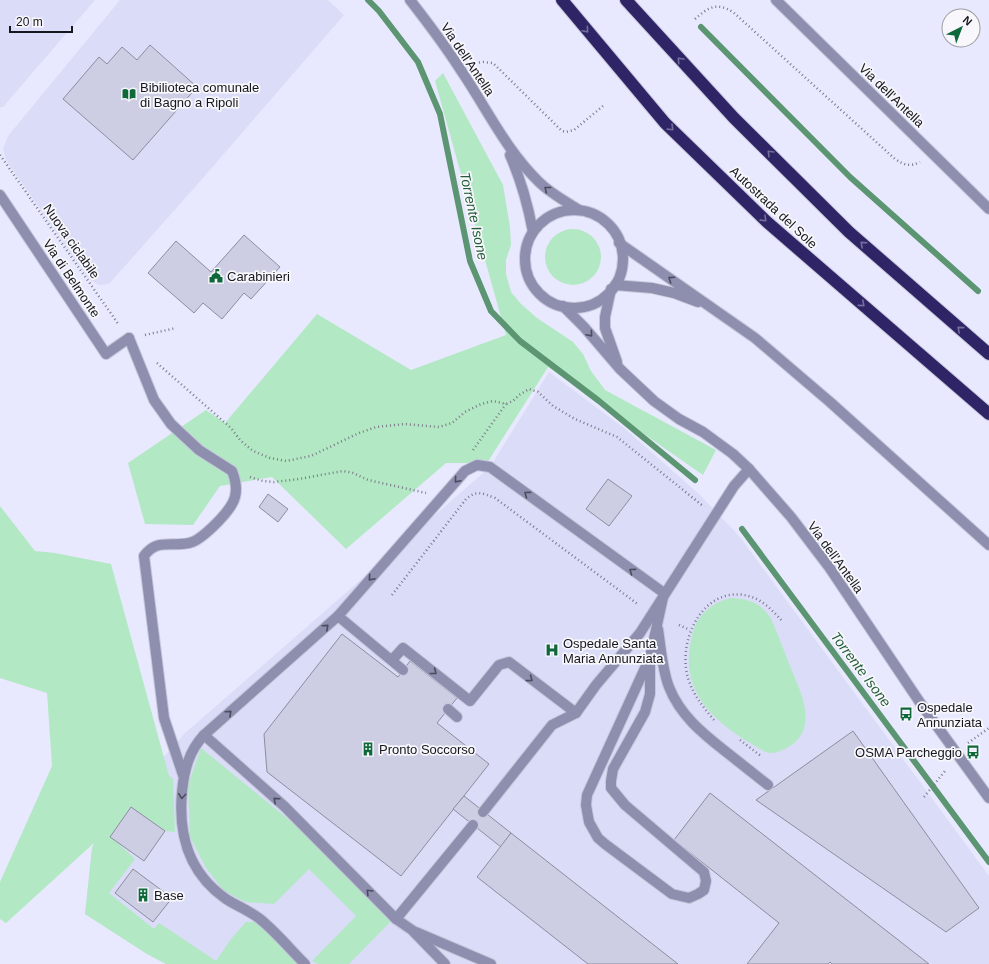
<svg xmlns="http://www.w3.org/2000/svg" width="989" height="964" font-family="Arial,sans-serif">
  <style>
    .built { fill: #dbdcf8 }
    .green { fill: #b2e8c3 }
    .lines { fill: none; stroke-linecap: round; stroke-linejoin: round }
    .stream { stroke: #5c9572; stroke-width: 6 }
    .building { fill: #cdcee3; stroke: #8d8da1 }
    .service-casing { stroke: #c6c7da; stroke-width: 12 }
    .minor-casing { stroke: #c6c7da; stroke-width: 12 }
    .tertiary-casing { stroke: #c6c7da; stroke-width: 12 }
    .motorway-casing { stroke: #c6c7da; stroke-width: 14 }
    .path { stroke: #7a7b89; stroke-width: 2.5; stroke-dasharray: 1 3; stroke-linecap: butt }
    .service { stroke: #8e8eaf; stroke-width: 10 }
    .minor { stroke: #8e8eaf; stroke-width: 10 }
    .tertiary { stroke: #8e8eaf; stroke-width: 10 }
    .motorway { stroke: #2e2466; stroke-width: 12 }
    .oneway { stroke: #746e9a }
    .oneway2 { stroke: #4c4c5f }
    .labels { text-anchor: middle; stroke-width: 3.5; stroke-linejoin: round; paint-order: stroke }
    .street-label { font-size: 13px; fill: #16161d; stroke: #f7f7fc }
    .poi-label { font-size: 13px; fill: #16161d; stroke: #f7f7fc; text-anchor: start }
    .water-label { font-size: 14px; font-style: italic; fill: #225d3a; stroke: #f7f7fc }
  </style>
  <rect width="100%" height="100%" fill="#e8e9fe"/>
  <g class="built">
    <path d="M0 0H95L3 107H0Z"/>
    <path d="M120 0H328L344 15 203 178 109 284 99 285 89 279 6 160 3 149 8 136Z"/>
    <path d="M549 372 624 428 699 494 740 537 989 876V964H166L147 954 85 914 92 848 115 807 173 747 184 734 490 467Z"/>
  </g>
  <g class="green">
    <path d="M443 73 503 185 510 227 511 245 506 260V274L511 292 521 304 537 318 573 342 583 354 591 371 605 390 716 450 703 475 548 367 487 463H446L346 549 272 477 220 486 193 525 145 524 128 463 206 410 225 423 317 314 411 370 506 335 435 81Z"/>
    <circle cx="573" cy="257" r="28"/>
    <path d="M0 506 35 551 55 553 111 564 169 776 173 779 175 832 165 831 131 807 110 837 119 844 135 859 109 893 154 929 159 923 216 961 231 939 246 922H256L299 964H166L147 954 85 914 92 848 94 843 6 923 0 919V882L52 766 47 693 0 678Z"/>
    <path d="M731 598C749 599 759 602 770 617 777 631 782 646 788 661 797 685 819 722 794 743 788 748 780 752 772 753 763 753 753 744 745 740 706 715 679 685 692 636 696 616 712 602 731 598Z"/>
    <path d="M201 748 289 820 325 853 391 921 349 964H318L312 961 356 916 309 869 274 904 245 902 223 890 206 868 190 837 188 785Z"/>
  </g>
  <g class="lines">
    <g class="stream">
      <path d="M368 0 379 11 418 62 440 114 470 261 491 311 520 341 599 401 695 480"/>
      <path d="M701 27 850 177 978 291"/>
      <path d="M742 529 989 862"/>
    </g>
  </g>
  <g class="building">
    <path d="M150 45 197 87 133 160 63 99 99 57 107 64 122 47 137 60Z"/>
    <path d="M244 235 280 267 251 299 244 293 222 319 203 303 194 313 148 273 176 241 211 272Z"/>
    <path d="M608 479 632 496 609 526 586 509Z"/>
    <path d="M268 494 288 509 278 522 259 507Z"/>
    <path d="M342 634 398 677 410 661 457 698 437 723 489 764 401 876 267 772 264 734Z"/>
    <path d="M853 731 979 908 946 932 756 800Z"/>
    <path d="M710 793 929 964H832L830 962 828 964H747L779 923 674 840Z"/>
    <path d="M464 796 511 833 501 847 453 809Z"/>
    <path d="M131 807 165 831 144 861 110 837Z"/>
    <path d="M511 833 678 964H588L477 877Z"/>
    <path d="M133 869 172 898 153 922 115 893Z"/>
  </g>
  <g class="lines">
    <g class="service-casing">
      <g id="service">
        <path d="M129 338 154 400 171 424 199 450 232 471C236 481 238 494 232 504 226 515 201 541 189 543 171 547 157 538 144 556L164 718 183 775"/>
        <path d="M338 616 204 735 284 806 396 919 412 930 445 964"/>
        <path d="M658 629C661 648 662 669 669 687 680 715 702 733 725 751 739 762 754 774 768 785"/>
        <path d="M650 657V694L645 712 613 769 611 781V788L625 805 704 872 706 881 704 890 698 894 689 898 672 894 605 844 598 838 589 822 586 805 587 795 650 657 664 593"/>
        <path d="M392 660 403 648 470 701 499 665 509 662 576 713"/>
        <path d="M403 670 338 616 465 471 477 465 490 467 664 593"/>
        <path d="M448 709 457 717"/>
        <path d="M204 735C189 751 184 770 182 792 178 836 189 873 226 899 237 906 250 911 260 919 276 932 290 949 305 964"/>
        <path d="M483 812 552 725 576 713 596 685 640 633 734 486 749 469"/>
        <path d="M396 919 473 825"/>
        <path d="M416 932 491 964"/>
      </g>
    </g>
    <g class="minor-casing">
      <g id="minor">
        <path d="M776 0 989 209"/>
        <path d="M0 195 106 354 129 338"/>
        <path d="M611 289 605 317V328L617 362"/>
        <path d="M563 306 584 327 620 369 654 401 679 419 703 432 733 454 749 469 791 517 829 567 921 704 989 798"/>
      </g>
    </g>
    <g class="tertiary-casing">
      <g id="tertiary">
        <path d="M410 0C428 23 446 47 462 72 487 109 506 150 539 182 550 193 565 201 579 210"/>
        <path d="M510 155C521 180 528 205 533 232"/>
        <circle cx="574" cy="259" r="49"/>
        <path d="M619 243 755 338 830 402 989 545"/>
        <path d="M615 285 652 288 674 293 698 302"/>
      </g>
    </g>
    <g class="motorway-casing">
      <g id="motorway">
        <path d="M562 0 665 123 767 222 989 414"/>
        <path d="M626 0 734 118 849 232 989 354"/>
      </g>
    </g>
    <g class="path">
      <path d="M695 19C709 7 716 2 733 12L895 159C904 165 910 167 920 162"/>
      <path d="M475 63 483 62 493 63 562 131 566 132 574 130 603 106"/>
      <path d="M0 155 119 325"/>
      <path d="M145 335 176 328"/>
      <path d="M157 363 231 428 240 440 253 451 270 458 286 461 311 456 359 433 376 427 405 424 439 427 452 423 465 412 481 404 493 401 506 404 513 401 519 395 529 389 538 392 553 406 575 419 617 437 703 506"/>
      <path d="M473 450 506 404"/>
      <path d="M250 477 263 481 274 482 299 479 343 471 353 473 368 480 426 493"/>
      <path d="M392 595 466 499C477 490 482 493 495 498L639 605"/>
      <path d="M679 625 690 630"/>
      <path d="M714 720C704 708 694 696 689 681 675 642 704 581 752 597 764 601 775 613 783 622"/>
      <path d="M740 740 761 756"/>
      <path d="M968 743 989 728"/>
      <path d="M924 797 945 771"/>
    </g>
    <use href="#service" class="service"/>
    <use href="#minor" class="minor"/>
    <use href="#tertiary" class="tertiary"/>
    <use href="#motorway" class="motorway"/>
  </g>
  <defs><path id="oneway-chevron" d="M-2-3.5L2.5 0L-2 3.5" fill="none" stroke-width="1.6" stroke-linecap="round" stroke-linejoin="round"/></defs>
  <g class="oneway">
    <use href="#oneway-chevron" transform="translate(586 30) rotate(49)"/>
    <use href="#oneway-chevron" transform="translate(680 60) rotate(-133)"/>
    <use href="#oneway-chevron" transform="translate(671 128) rotate(44)"/>
    <use href="#oneway-chevron" transform="translate(770 153) rotate(-135)"/>
    <use href="#oneway-chevron" transform="translate(764 219) rotate(44)"/>
    <use href="#oneway-chevron" transform="translate(863 244) rotate(-138)"/>
    <use href="#oneway-chevron" transform="translate(862 304) rotate(41)"/>
    <use href="#oneway-chevron" transform="translate(960 329) rotate(-139)"/>
  </g>
  <g class="oneway2">
    <use href="#oneway-chevron" transform="translate(547 189) rotate(-141)"/>
    <use href="#oneway-chevron" transform="translate(671 279) rotate(-146)"/>
    <use href="#oneway-chevron" transform="translate(590 334) rotate(49)"/>
    <use href="#oneway-chevron" transform="translate(457 480) rotate(131)"/>
    <use href="#oneway-chevron" transform="translate(527 494) rotate(-144)"/>
    <use href="#oneway-chevron" transform="translate(632 571) rotate(-144)"/>
    <use href="#oneway-chevron" transform="translate(371 578) rotate(131)"/>
    <use href="#oneway-chevron" transform="translate(326 627) rotate(-42)"/>
    <use href="#oneway-chevron" transform="translate(434 672) rotate(38)"/>
    <use href="#oneway-chevron" transform="translate(530 679) rotate(37)"/>
    <use href="#oneway-chevron" transform="translate(229 713) rotate(-42)"/>
    <use href="#oneway-chevron" transform="translate(182 796) rotate(95)"/>
    <use href="#oneway-chevron" transform="translate(276 800) rotate(-138)"/>
    <use href="#oneway-chevron" transform="translate(369 892) rotate(-135)"/>
  </g>
  <defs>
    <g id="library-bare" transform="scale(1.08)"><path d="M-6-4Q-3-5.5-.7-3.5V5Q-3 3-6 4ZM6-4Q3-5.5 .7-3.5V5Q3 3 6 4Z" fill="#0e683a" stroke="#f7f7fc" stroke-width="2.5" paint-order="stroke"/></g>
    <g id="civic-bare" transform="scale(1.08)"><path d="M-.6-6.5H3V-4.5H.6V-3L4-1V1h2V6H-6V1h2V-1L-.6-3ZM-1.2 2.5V6h2.4V2.5Z" fill="#0e683a" stroke="#f7f7fc" stroke-width="2.5" paint-order="stroke"/></g>
    <g id="hospital-bare" transform="scale(1.08)"><path d="M-5-5h3v3.5h4V-5h3V5h-3V1.5h-4V5h-3Z" fill="#0e683a" stroke="#f7f7fc" stroke-width="2.5" paint-order="stroke"/></g>
    <g id="bus-bare" transform="scale(1.08)"><path d="M-5-6H5V4H4V6H2V4H-2V6H-4V4H-5ZM-3.5-4V0h7V-4ZM-3.5 1.2v1.5H-2V1.2ZM2 1.2v1.5H3.5V1.2Z" fill="#0e683a" stroke="#f7f7fc" stroke-width="2.5" paint-order="stroke"/></g>
    <g id="building-bare" transform="scale(1.08)"><path d="M-4-6H4V6H1V3H-1V6H-4ZM-2.5-4.3h1.7v1.8h-1.7ZM.8-4.3h1.7v1.8H.8ZM-2.5-1h1.7V.8h-1.7ZM.8-1h1.7V.8H.8Z" fill="#0e683a" stroke="#f7f7fc" stroke-width="2.5" paint-order="stroke"/></g>
  </defs>
  <g fill-rule="evenodd">
    <use href="#library-bare" x="129" y="94"/>
    <use href="#civic-bare" x="216" y="276"/>
    <use href="#hospital-bare" x="552" y="650"/>
    <use href="#bus-bare" x="906" y="714"/>
    <use href="#building-bare" x="368" y="749"/>
    <use href="#bus-bare" x="973" y="752"/>
    <use href="#building-bare" x="143" y="895"/>
  </g>
  <g class="labels">
    <g class="street-label">
      <text transform="translate(468 59) rotate(56)" y="5">Via dell'Antella</text>
      <text transform="translate(892 95) rotate(44)" y="5">Via dell'Antella</text>
      <text transform="translate(774 207) rotate(43)" y="5">Autostrada del Sole</text>
      <text transform="translate(72 241) rotate(55)" y="5">Nuova ciclabile</text>
      <text transform="translate(72 278) rotate(56)" y="5">Via di Belmonte</text>
      <text transform="translate(836 557) rotate(54)" y="5">Via dell'Antella</text>
    </g>
    <g class="poi-label">
      <text x="140" y="92">Bibilioteca comunale<tspan x="140" dy="15">di Bagno a Ripoli</tspan></text>
      <text x="227" y="281">Carabinieri</text>
      <text x="563" y="648">Ospedale Santa<tspan x="563" dy="15">Maria Annunziata</tspan></text>
      <text x="917" y="712">Ospedale<tspan x="917" dy="15">Annunziata</tspan></text>
      <text x="379" y="754">Pronto Soccorso</text>
      <text x="962" y="757" text-anchor="end">OSMA Parcheggio</text>
      <text x="154" y="900">Base</text>
    </g>
    <g class="water-label">
      <text transform="translate(474 216) rotate(78)" y="5">Torrente Isone</text>
      <text transform="translate(861 669) rotate(53)" y="5">Torrente Isone</text>
    </g>
  </g>
  <g transform="translate(961 28) rotate(42)"><circle r="19" fill="#f7f7fc" stroke="#9d9da3"/>
  <path d="M0-3L7 15L0 10L-7 15Z" fill="#0e683a"/>
  <text y="-6" font-size="11" font-weight="bold" text-anchor="middle" fill="#16161d">N</text>
  </g>
  <path d="M10 26v6h62v-6" fill="none" stroke="#16161d" stroke-width="2"/>
  <text x="16" y="26" font-size="12" fill="#16161d" stroke="#f7f7fc" stroke-width="3" paint-order="stroke">20 m</text>
</svg>
